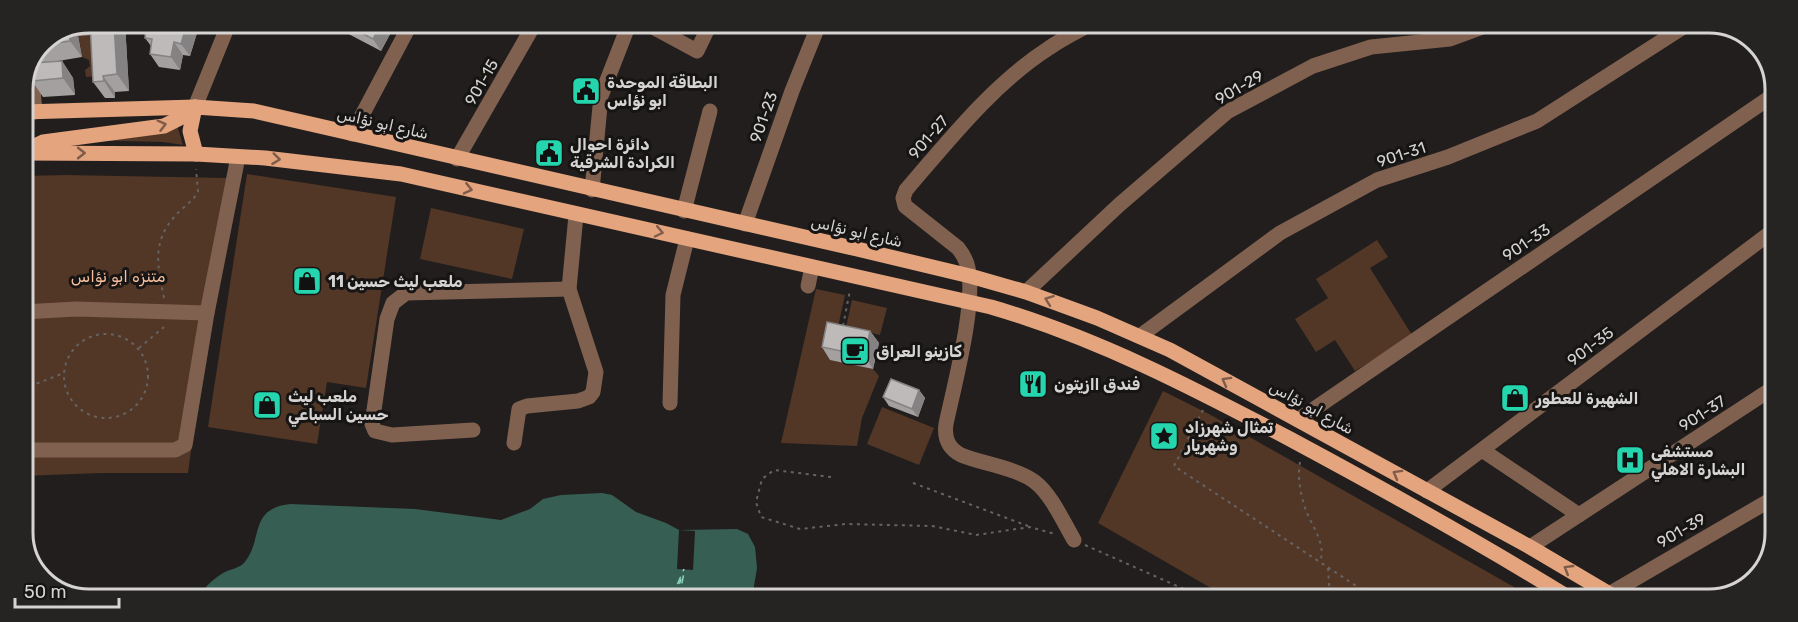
<svg xmlns="http://www.w3.org/2000/svg" width="1798" height="622" font-family="Rubik,'Noto Sans Arabic',sans-serif">
  <style>
    .green { fill: #523626 }
    .water { fill: #375e52 }
    .pier { fill: #211e1d }
    .lines { fill: none; stroke-linecap: round; stroke-linejoin: round }
    .ferry { stroke: #8ed5bf; stroke-width: 1.5; stroke-dasharray: 8 6; stroke-linecap: butt }
    .path { stroke: #666362; stroke-width: 2; stroke-dasharray: 3 4.5; stroke-linecap: butt }
    .minor { stroke: #80614f; stroke-width: 15 }
    .major { stroke: #e4a47e; stroke-width: 15 }
    .wall { fill: #a3a09f }
    .shaded-wall { fill: #848282 }
    .building { fill: #bdbab9; stroke: #848282; stroke-width: 1.5 }
    .oneway { stroke: #7e5c49 }
    .labels { text-anchor: middle; stroke-width: 6; stroke-linejoin: round; paint-order: stroke }
    .street-label { font-size: 16px; fill: #d6d4d3; stroke: #171514 }
    .poi-label { font-size: 16px; font-weight: bold; fill: #d6d4d3; stroke: #171514; text-anchor: start }
    .park-label { font-size: 16px; fill: #f7be9e; stroke: #171514 }
    .rim { fill: none; stroke: #d6d4d3; stroke-width: 3 }
  </style>
  <rect width="100%" height="100%" fill="#211e1d"/>
  <g class="green">
    <path d="M78 27 101 34 103 76 86 77 85 70 90 66 89 60 82 57 80 45 71 46Z"/>
    <path d="M177 125 183 145 163 142 83 140Z"/>
    <path d="M247 174 396 197 366 388 327 382 317 444 208 427Z"/>
    <path d="M66 175 228 178 188 473H101L23 476V176Z"/>
    <path d="M431 208 524 229 512 279 420 259Z"/>
    <path d="M1377 240 1388 257 1370 268 1412 335 1355 371 1335 340 1316 352 1295 319 1328 298 1316 279Z"/>
    <path d="M816 289 845 295 831 359 873 369 879 376 862 418 857 446 781 443Z"/>
    <path d="M852 300 887 308 880 335 846 327Z"/>
    <path d="M1163 391 1209 414 1514 587 1507 599H1230L1098 523Z"/>
    <path d="M882 407 934 428 919 465 867 444Z"/>
  </g>
  <path class="water" d="M602 493 612 495 636 512 666 523 679 530 737 529 748 534 755 547 757 568 752 598 200 596C206 585 215 577 227 571 233 569 240 567 244 563 264 539 248 509 290 504L415 509 501 520 530 509 543 499 561 495Z"/>
  <path class="pier" d="M679 530 695 531 693 570 677 569Z"/>
  <g class="lines">
    <g class="ferry">
      <path d="M672 597 684 569"/>
      <path d="M674 597 678 587"/>
      <path d="M675 597 681 579"/>
      <path d="M677 597 681 585"/>
      <path d="M679 597 684 573"/>
    </g>
    <g class="path">
      <path d="M164 298C158 267 151 243 175 216 182 208 192 202 198 192L196 169"/>
      <path d="M843 326 850 290"/>
      <circle cx="106" cy="376" r="42"/>
      <path d="M139 348 164 327"/>
      <path d="M23 380 33 385 64 373"/>
      <path d="M1203 410 1174 466 1376 599"/>
      <path d="M1300 462C1297 478 1301 498 1307 513 1314 529 1326 545 1320 562"/>
      <path d="M831 477 774 470 762 479 756 502 761 517 800 529 846 524 932 526 976 535 1030 527 1055 534"/>
      <path d="M913 483 1028 526"/>
      <path d="M1085 545 1204 598"/>
      <path d="M1328 568 1330 599"/>
      <path d="M1528 599 1535 593"/>
    </g>
    <g class="minor">
      <path d="M647 24 697 51 710 24"/>
      <path d="M31 66 35 112"/>
      <path d="M195 107 229 23"/>
      <path d="M352 134 411 23"/>
      <path d="M457 159 535 23"/>
      <path d="M592 190 601 96 629 24"/>
      <path d="M684 211 710 111"/>
      <path d="M745 224 792 91 819 24"/>
      <path d="M808 286 812 267"/>
      <path d="M1026 292 1119 205 1227 112 1313 66 1371 47 1450 39 1488 25"/>
      <path d="M23 312 76 309 207 313"/>
      <path d="M1140 336 1280 233 1377 180 1448 157 1537 121 1685 26"/>
      <path d="M670 403 673 295 687 239"/>
      <path d="M1298 420 1775 94"/>
      <path d="M473 430 392 435 375 431 372 424 387 319 393 303 406 293 569 289"/>
      <path d="M514 443 519 409 527 406 578 401 589 397 593 392 596 372 569 289 576 215"/>
      <path d="M23 450H175L185 445 207 313 238 157"/>
      <path d="M1482 450 1579 515"/>
      <path d="M1427 491 1774 230"/>
      <path d="M1074 540C1064 523 1051 494 1035 482 1017 468 983 464 961 455 948 448 944 438 946 424 954 386 978 298 967 264 965 258 962 253 958 248L905 206 903 198 906 190C949 140 993 84 1049 48 1062 39 1076 32 1089 25"/>
      <path d="M1530 547 1773 388"/>
      <path d="M1609 594 1772 499"/>
    </g>
    <g class="major">
      <path d="M195 107 190 131 196 154"/>
      <path d="M23 112 195 107 254 111 857 249 970 276 1026 292 1097 318 1170 350 1530 547 1618 599"/>
      <path d="M24 151 43 142 164 126 182 117 195 107"/>
      <path d="M23 153 196 154 265 158 401 174 991 307C1097 338 1193 388 1290 439 1385 490 1479 542 1571 599"/>
    </g>
  </g>
  <g class="wall">
    <path d="M89 22 125 23 129 91 115 92V98H105L93 82 91 35 78 36 82 57 52 62 62 61 73 78 75 95 43 97 32 81 39 62 35 57 42 42Z"/>
    <path d="M200 23 190 56 183 55 180 70 159 67 150 54 151 46 145 38Z"/>
    <path d="M335 23H396L381 51 339 29Z"/>
    <path d="M870 331 879 343 873 369 830 360 822 347Z"/>
    <path d="M919 390 925 398 918 417 889 406 883 397Z"/>
  </g>
  <g class="shaded-wall">
    <path d="M114 23H125L129 91 117 74Z"/>
    <path d="M187 23H200L190 56 181 44Z"/>
    <path d="M381 23H396L381 51 373 39Z"/>
    <path d="M73 29 78 36 82 57 70 41 69 31Z"/>
    <path d="M174 42 183 55 180 70 171 57Z"/>
    <path d="M62 61 73 78 75 95 63 78Z"/>
    <path d="M103 76 115 92V98L104 81Z"/>
    <path d="M870 331 879 343 873 369 865 356Z"/>
    <path d="M919 390 925 398 918 417 912 409Z"/>
  </g>
  <g class="building">
    <path d="M90 22 114 23 117 74 103 76 104 81 93 82Z"/>
    <path d="M146 23H187L181 44 174 42 171 57 150 54 152 39 145 38Z"/>
    <path d="M342 23H381L373 39Z"/>
    <path d="M69 31 70 41 40 45 42 42Z"/>
    <path d="M62 61 63 78 32 81 31 67 33 63Z"/>
    <path d="M827 322 870 331 865 356 822 347Z"/>
    <path d="M891 379 919 390 912 409 883 397Z"/>
  </g>
  <defs><path id="oneway-chevron" d="M-2-3.5L2.5 0L-2 3.5" fill="none" stroke-width="1.6" stroke-linecap="round" stroke-linejoin="round" transform="scale(1.5)"/></defs>
  <g class="oneway">
    <use href="#oneway-chevron" transform="translate(162 125) rotate(-15)"/>
    <use href="#oneway-chevron" transform="translate(81 153)"/>
    <use href="#oneway-chevron" transform="translate(276 159) rotate(7)"/>
    <use href="#oneway-chevron" transform="translate(468 189) rotate(13)"/>
    <use href="#oneway-chevron" transform="translate(659 232) rotate(12)"/>
    <use href="#oneway-chevron" transform="translate(1049 300) rotate(-160)"/>
    <use href="#oneway-chevron" transform="translate(1226 381) rotate(-151)"/>
    <use href="#oneway-chevron" transform="translate(1397 474) rotate(-151)"/>
    <use href="#oneway-chevron" transform="translate(1568 569) rotate(-149)"/>
  </g>
  <defs>
    <g id="civic-square" transform="scale(1.5)"><rect x="-9" y="-9" width="18" height="18" rx="4" fill="#25d5ae" stroke="#171514"/><path d="M-.6-6.5H3V-4.5H.6V-3L4-1V1h2V6H-6V1h2V-1L-.6-3ZM-1.2 2.5V6h2.4V2.5Z" fill="#111"/></g>
    <g id="shop-square" transform="scale(1.5)"><rect x="-9" y="-9" width="18" height="18" rx="4" fill="#25d5ae" stroke="#171514"/><path d="M-5-2.5h2.3a2.7 3.5 0 0 1 5.4 0H5L5.5 6h-11ZM-1.5-2.5h3a1.5 2.3 0 0 0-3 0Z" fill="#111"/></g>
    <g id="cafe-square" transform="scale(1.5)"><rect x="-9" y="-9" width="18" height="18" rx="4" fill="#25d5ae" stroke="#171514"/><path d="M-5.5-4.5H6V0H3Q3 3.5 0 3.5H-2.5Q-5.5 3.5-5.5 0ZM3-3.2v2h1.7v-2ZM-6 4.5H4V6H-6Z" fill="#111"/></g>
    <g id="restaurant-square" transform="scale(1.5)"><rect x="-9" y="-9" width="18" height="18" rx="4" fill="#25d5ae" stroke="#171514"/><path d="M-5-6h1v4h1v-4h1v4h1v-4h1v5L-1.5 .5V6h-2V.5L-5-1ZM5-6V6H3V1.5H1.5Q1.5-4 5-6Z" fill="#111"/></g>
    <g id="sight-square" transform="scale(1.5)"><rect x="-9" y="-9" width="18" height="18" rx="4" fill="#25d5ae" stroke="#171514"/><path d="M0-6L1.8-2.2L6-1.7L2.9 1.2L3.7 5.4L0 3.3L-3.7 5.4L-2.9 1.2L-6-1.7L-1.8-2.2Z" fill="#111"/></g>
    <g id="hospital-square" transform="scale(1.5)"><rect x="-9" y="-9" width="18" height="18" rx="4" fill="#25d5ae" stroke="#171514"/><path d="M-5-5h3v3.5h4V-5h3V5h-3V1.5h-4V5h-3Z" fill="#111"/></g>
  </defs>
  <g fill-rule="evenodd">
    <use href="#civic-square" x="586" y="91"/>
    <use href="#civic-square" x="549" y="153"/>
    <use href="#shop-square" x="307" y="281"/>
    <use href="#cafe-square" x="855" y="351"/>
    <use href="#restaurant-square" x="1033" y="384"/>
    <use href="#shop-square" x="1515" y="398"/>
    <use href="#shop-square" x="267" y="405"/>
    <use href="#sight-square" x="1164" y="436"/>
    <use href="#hospital-square" x="1630" y="460"/>
  </g>
  <g class="labels">
    <g class="street-label">
      <text transform="translate(481 82) rotate(-60)" y="6">901-15</text>
      <text transform="translate(1239 87) rotate(-30)" y="6">901-29</text>
      <text transform="translate(763 117) rotate(-70)" y="6">901-23</text>
      <text transform="translate(383 123) rotate(13)" y="6">شارع ابو نؤاس</text>
      <text transform="translate(928 137) rotate(-49)" y="6">901-27</text>
      <text transform="translate(1401 154) rotate(-18)" y="6">901-31</text>
      <text transform="translate(857 231) rotate(13)" y="6">شارع ابو نؤاس</text>
      <text transform="translate(1526 242) rotate(-34)" y="6">901-33</text>
      <text transform="translate(1590 346) rotate(-37)" y="6">901-35</text>
      <text transform="translate(1312 407) rotate(29)" y="6">شارع ابو نؤاس</text>
      <text transform="translate(1702 413) rotate(-33)" y="6">901-37</text>
      <text transform="translate(1681 530) rotate(-30)" y="6">901-39</text>
    </g>
    <g class="poi-label">
      <text x="607" y="88">البطاقة الموحدة<tspan x="607" dy="18">ابو نؤاس</tspan></text>
      <text x="570" y="150">دائرة احوال<tspan x="570" dy="18">الكرادة الشرقية</tspan></text>
      <text x="328" y="287">ملعب ليث حسين 11</text>
      <text x="876" y="357">كازينو العراق</text>
      <text x="1054" y="390">فندق اازيتون</text>
      <text x="288" y="402">ملعب ليث<tspan x="288" dy="18">حسين السباعي</tspan></text>
      <text x="1536" y="404">الشهيرة للعطور</text>
      <text x="1185" y="433">تمثال شهرزاد<tspan x="1185" dy="18">وشهريار</tspan></text>
      <text x="1651" y="457">مستشفى<tspan x="1651" dy="18">البشارة الاهلي</tspan></text>
    </g>
    <g class="park-label">
      <text x="118" y="282">متنزه ابو نؤاس</text>
    </g>
  </g>
  <path d="M0 0H1798V622H0ZM89 33H1709A56 56 0 0 1 1765 89V533A56 56 0 0 1 1709 589H89A56 56 0 0 1 33 533V89A56 56 0 0 1 89 33Z" fill="#262423" fill-rule="evenodd"/>
  <path class="rim" d="M89 33H1709A56 56 0 0 1 1765 89V533A56 56 0 0 1 1709 589H89A56 56 0 0 1 33 533V89A56 56 0 0 1 89 33Z"/>
  <path d="M15 598v9h104v-9" fill="none" stroke="#d6d4d3" stroke-width="3"/>
  <text x="24" y="598" font-size="18" fill="#d6d4d3" stroke="#171514" stroke-width="4.5" paint-order="stroke">50 m</text>
</svg>
